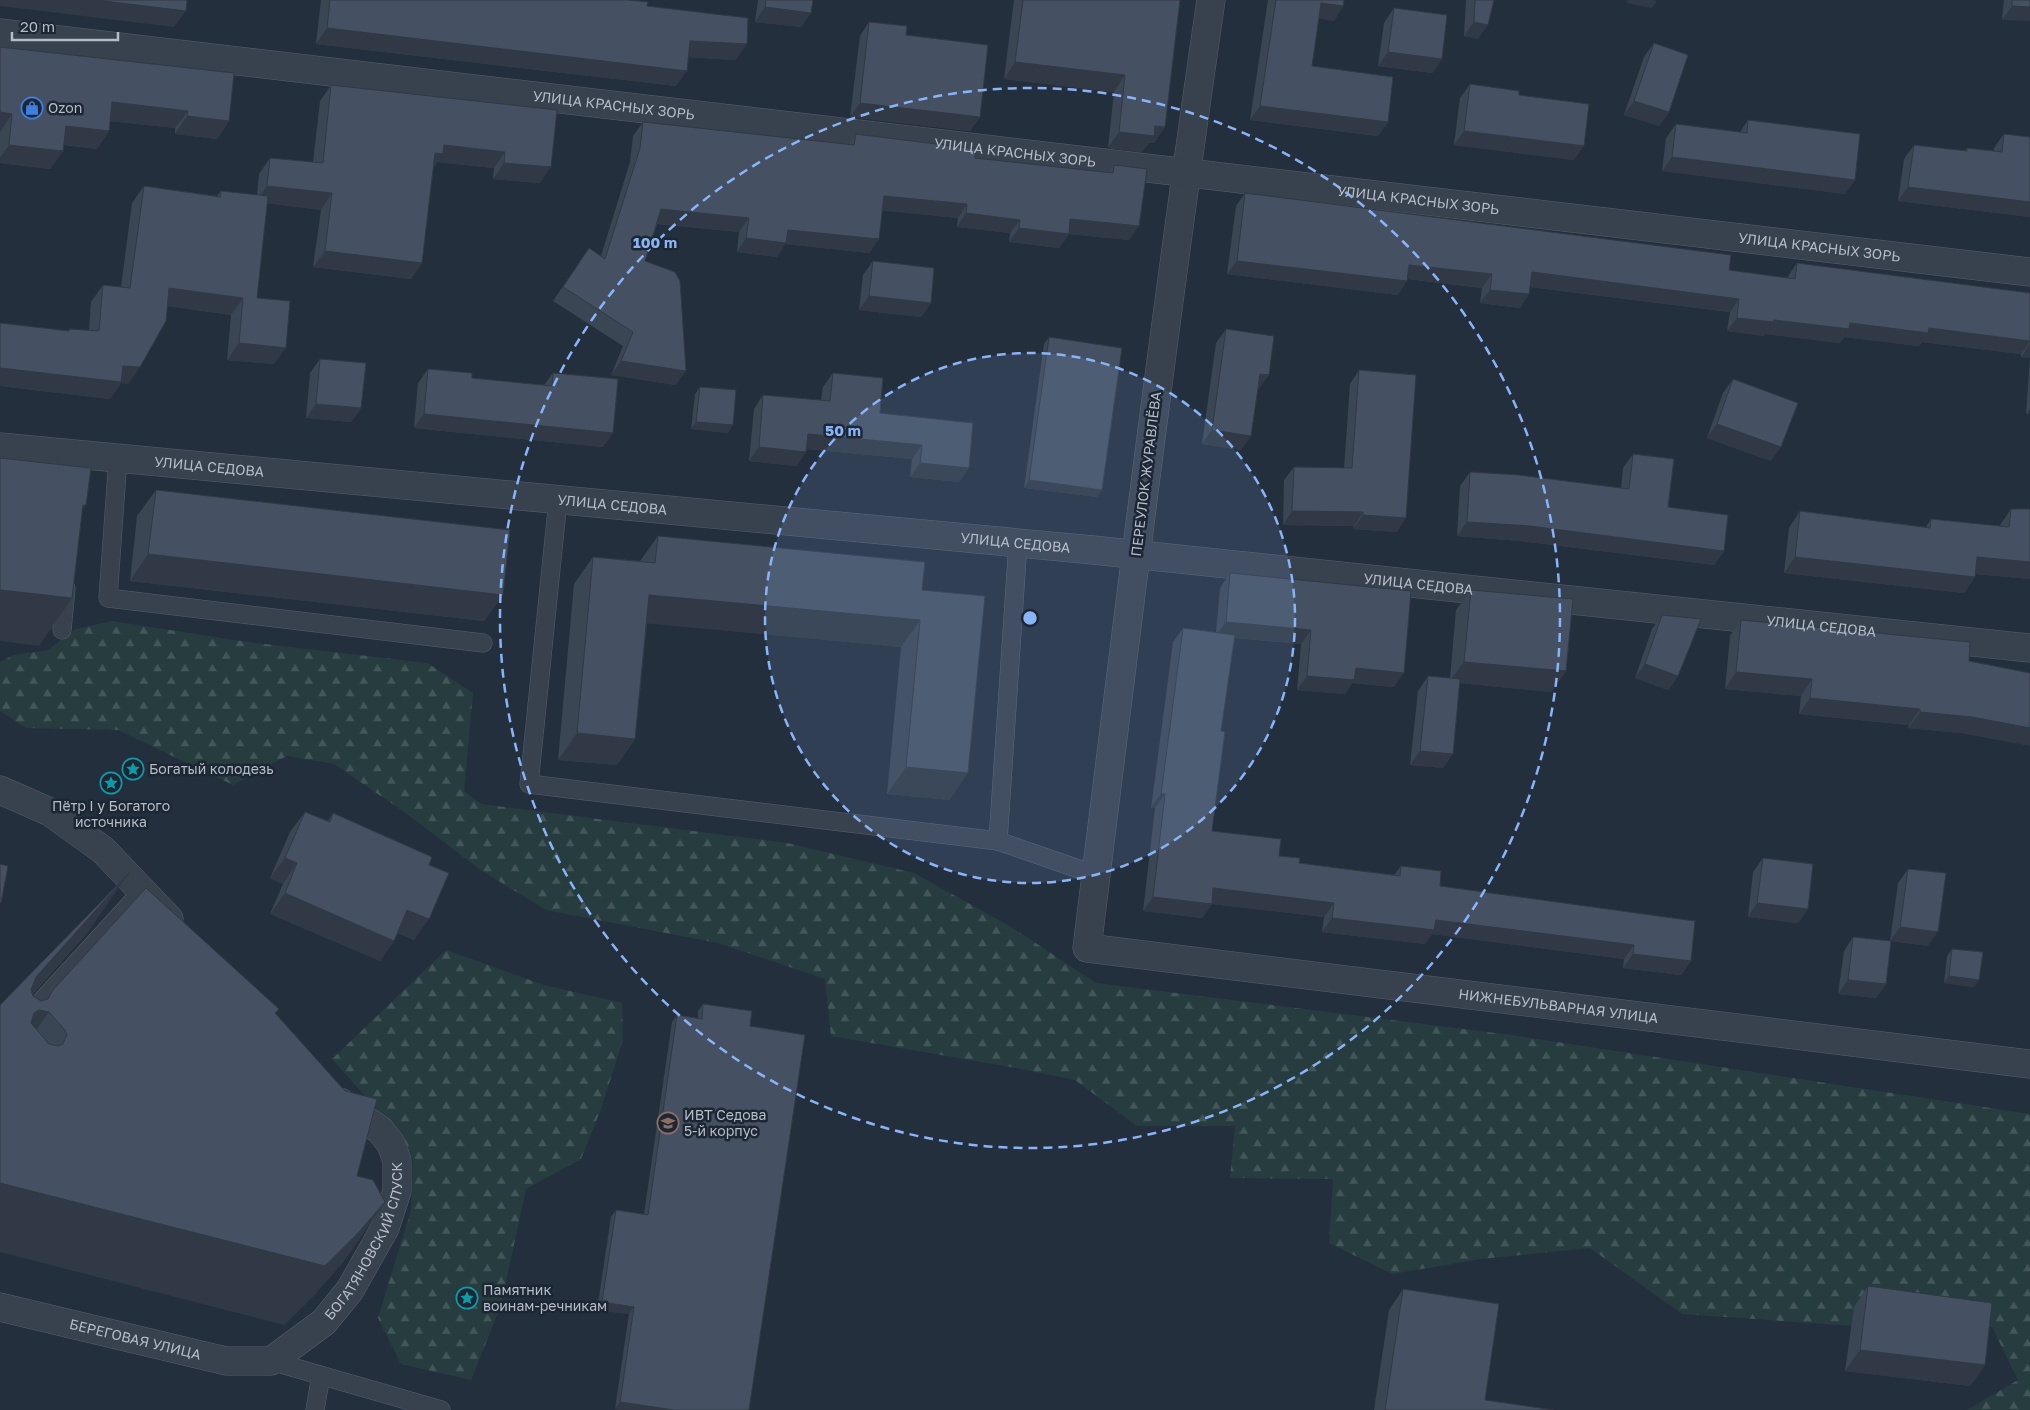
<svg xmlns="http://www.w3.org/2000/svg" width="2030" height="1410" font-family="'Golos Text',sans-serif">
  <style>
    .forest { fill: url(#forest-firs) }
    .lines { fill: none; stroke-linecap: round; stroke-linejoin: round }
    .service-casing { stroke: #565f6c; stroke-width: 19 }
    .minor-casing { stroke: #565f6c; stroke-width: 29 }
    .tertiary-casing { stroke: #565f6c; stroke-width: 29 }
    .service { stroke: #38414e; stroke-width: 18 }
    .minor { stroke: #38414e; stroke-width: 28 }
    .tertiary { stroke: #38414e; stroke-width: 28 }
    .wall { fill: #3b4654 }
    .shaded-wall { fill: #303945 }
    .building { fill: #455162; stroke: #303945; fill-rule: evenodd }
    .ring { fill: none; stroke: #8ab4f8; stroke-width: 2.5; stroke-dasharray: 9 6 }
    .labels { text-anchor: middle; stroke-width: 5; stroke-linejoin: round; paint-order: stroke }
    .street-label { font-size: 14px; fill: #b4bcc9; stroke: #1d2633 }
    .poi-label { font-size: 14px; fill: #b4bcc9; stroke: #1d2633; text-anchor: start }
    .centre { fill: #8ab4f8; stroke: #1d2633; stroke-width: 2.5 }
    .ring-label { font-size: 15px; text-anchor: middle; font-weight: bold; fill: #8ab4f8; stroke: #1d2633; stroke-width: 5; stroke-linejoin: round; paint-order: stroke }
  </style>
  <defs>
    <pattern id="forest-firs" width="22" height="20" patternUnits="userSpaceOnUse" patternTransform="scale(1.25)"><rect width="22" height="20" fill="#263c3f"/><path d="M5 1l3.5 6h-7zM16 11l3.5 6h-7z" fill="#435659"/></pattern>
  </defs>
  <rect width="100%" height="100%" fill="#242f3e"/>
  <g class="forest">
    <path d="M112 621 247 642 427 663 473 693 464 791 481 804 787 843 914 873 1013 928 1096 983 1511 1035 2030 1114V1410H1967L2018 1380 1992 1327 1884 1328 1682 1314 1590 1248 1481 1259 1392 1274 1329 1243 1333 1179 1230 1178 1235 1126H1137L1075 1080 1016 1068 831 1036 825 979 718 943 546 910 482 871 407 814 334 764 287 756 233 785 118 730 26 728 0 711V662L14 655 48 650 76 629Z"/>
    <path d="M446 950 544 985 622 1003 623 1040 601 1109 581 1159 526 1189 501 1305 471 1380 401 1364 378 1318 411 1210 413 1160 383 1116 332 1059Z"/>
  </g>
  <g class="lines">
    <g class="service-casing">
      <g id="service">
        <path d="M118 458 108 598 483 643"/>
        <path d="M558 500 529 784 998 841 1096 875"/>
        <path d="M62 630 66 588"/>
        <path d="M998 841 1018 543"/>
        <path d="M0 1049 3 1043 143 890"/>
        <path d="M271 1361 441 1410"/>
        <path d="M315 1410 321 1375"/>
      </g>
    </g>
    <g class="minor-casing">
      <g id="minor">
        <path id="s1" d="M1211 0C1165 315 1126 632 1087 948L2030 1064"/>
        <path id="s2" d="M0 447 1093 550 2030 648"/>
      </g>
    </g>
    <g class="tertiary-casing">
      <g id="tertiary">
        <path id="s3" d="M0 33 2030 272"/>
        <path d="M0 790 50 812 103 850 169 919"/>
        <path id="s4" d="M0 1307 226 1361H271L324 1322 350 1290 385 1228 397 1191V1161L391 1144 380 1130 340 1102"/>
      </g>
    </g>
    <use href="#service" class="service"/>
    <use href="#minor" class="minor"/>
    <use href="#tertiary" class="tertiary"/>
  </g>
  <g class="wall">
    <path d="M321 0H628L647 6 736 60 688 57 676 86 316 44Z"/>
    <path d="M758 0H813L801 27 755 22Z"/>
    <path d="M1014 0H1180L1165 127 1154 143H1149L1142 152 1108 148 1114 92 1004 79Z"/>
    <path d="M1268 0H1344L1343 6 1334 21 1319 18 1312 66 1388 122 1378 136 1250 120Z"/>
    <path d="M1466 0H1494L1478 39 1464 36Z"/>
    <path d="M2004 0H2030L2002 20Z"/>
    <path d="M1394 8 1442 59 1432 73 1378 66 1384 23Z"/>
    <path d="M869 22 906 35 980 117 970 131 850 117 860 36Z"/>
    <path d="M1654 43 1669 112 1659 126 1624 115 1644 57Z"/>
    <path d="M0 47 229 121 217 139 175 134V128L110 121 109 131 97 149 64 145 63 151 50 169 0 163Z"/>
    <path d="M1470 84 1519 95 1574 160 1454 145 1460 98Z"/>
    <path d="M331 85 557 110 540 183 493 179 494 168 437 162 434 167 411 279 313 267 321 210 267 203 257 298 274 364 227 360 231 315 168 306 128 384 121 383 110 399 0 386V323L68 331 70 329 89 330 91 302 103 285 121 287 132 203 144 186 217 196 221 191 257 195 259 174 270 158 313 162 320 101Z"/>
    <path d="M1748 120 1855 180 1845 194 1662 171 1666 138 1676 124 1740 132Z"/>
    <path d="M643 122 849 144 856 134 975 158 1108 173 1114 165 1129 240 1069 234 1059 248 1009 242 1010 233 957 227 958 218 882 210 879 239 869 253 785 244 777 257 737 252 739 232 657 224 645 261 676 385 611 375 623 346 553 301 589 248 601 256 630 162 633 136Z"/>
    <path d="M2004 134 2030 217 1898 201 1904 159 1914 145 1965 151 1967 148 1994 151V148Z"/>
    <path d="M1245 193 1729 270 1787 278 1797 263 2030 293V358L2021 357V354L1922 342 1919 346 1844 337 1840 343 1765 334 1764 336 1727 331 1730 312 1530 287 1529 294 1520 308 1480 303 1482 288 1407 279 1398 295 1227 274 1236 206Z"/>
    <path d="M873 261 931 303 921 317 859 310 863 275Z"/>
    <path d="M1226 329 1269 375 1258 389 1241 450 1202 444 1216 343Z"/>
    <path d="M1049 337 1102 490 1097 497 1024 488 1044 344Z"/>
    <path d="M320 359 361 408 351 422 306 418 310 373Z"/>
    <path d="M2030 360V414H2026Z"/>
    <path d="M428 369 472 378 544 385 553 373 603 447 414 428 418 383Z"/>
    <path d="M1359 370 1397 532 1353 529 1354 526 1283 525 1284 480 1294 467 1344 468 1350 384Z"/>
    <path d="M833 373 880 413 969 468 959 482 910 477 912 459 806 449V452L796 466 749 461 754 409 763 395 821 400 823 387Z"/>
    <path d="M1733 379 1771 461 1707 438 1723 393Z"/>
    <path d="M700 387 728 433 691 429 695 394Z"/>
    <path d="M1633 454 1668 507 1724 551 1714 565 1520 541 1457 536 1460 486 1470 472 1621 488 1623 468Z"/>
    <path d="M156 490 503 595 484 621 130 581 137 516Z"/>
    <path d="M2011 509 2030 579 1976 574 1975 577 1964 593 1784 573 1789 528 1800 511 1926 527 1931 519 2000 526V525Z"/>
    <path d="M658 536 922 590 950 800 887 794 901 647 647 623 635 739 617 765 558 760 574 584 593 557 640 561Z"/>
    <path d="M1230 573 1394 687 1352 683 1345 694 1297 690 1301 644 1234 638 1221 731 1212 831 1299 863 1394 875 1401 866 1440 886 1691 961 1681 975 1623 968 1624 959 1432 934 1425 944 1322 932 1324 917 1212 904 1202 918 1143 911 1155 808H1151L1173 642 1183 628 1216 632 1220 588Z"/>
    <path d="M1471 590 1566 671 1551 692 1459 683 1443 768 1410 765 1418 691 1428 676 1450 678 1456 610Z"/>
    <path d="M1662 615 1678 676 1668 690 1635 678 1652 629Z"/>
    <path d="M1741 620 1970 642 1960 733 1908 728 1909 725 1799 714 1801 696 1725 689 1730 636Z"/>
    <path d="M305 812 328 821 333 813 429 865 414 940 398 933 394 941 380 961 270 914 283 884 270 878 290 832Z"/>
    <path d="M1763 858 1808 909 1798 923 1748 917 1753 872Z"/>
    <path d="M1908 869 1928 946 1891 941 1886 984 1876 998 1838 994 1844 951 1853 937 1890 941 1898 883Z"/>
    <path d="M88 932 32 995 33 996 41 1001 279 1009 275 1014 357 1176 385 1202 344 1261 316 1293 284 1325 0 1005Z"/>
    <path d="M1952 949 1974 987 1944 983 1947 956Z"/>
    <path d="M703 1004 750 1026 749 1410H620L615 1409 629 1314 597 1310 611 1217 616 1210 644 1214 672 1022 677 1015 698 1018V1011Z"/>
    <path d="M1868 1286 1985 1365 1970 1386 1845 1371 1854 1307Z"/>
    <path d="M1403 1289 1485 1400 1554 1410H1374L1389 1310Z"/>
  </g>
  <g class="shaded-wall">
    <path d="M0 0H96L186 11 174 27 0 6Z"/>
    <path d="M1628 0H1653L1657 1 1652 8 1626 3Z"/>
    <path d="M1321 3 1343 6 1334 21 1311 17Z"/>
    <path d="M2012 6 2030 7V21L2002 20Z"/>
    <path d="M765 7 811 13 801 27 755 22Z"/>
    <path d="M1474 22 1488 25 1478 39 1464 36Z"/>
    <path d="M327 28 687 71 676 86 316 44Z"/>
    <path d="M690 41 747 44 736 60 679 57Z"/>
    <path d="M1388 52 1442 59 1432 73 1378 66Z"/>
    <path d="M1015 62 1125 75 1114 92 1004 79Z"/>
    <path d="M1634 101 1669 112 1659 126 1624 115Z"/>
    <path d="M112 102 188 111 175 128 100 120Z"/>
    <path d="M860 103 980 117 970 131 850 117Z"/>
    <path d="M1260 106 1388 122 1378 136 1250 120Z"/>
    <path d="M0 112 12 114 0 132Z"/>
    <path d="M187 116 229 121 217 139 175 134Z"/>
    <path d="M66 126 109 131 97 149 53 143Z"/>
    <path d="M1155 126 1165 127 1154 143H1149L1142 152 1108 148 1119 132Z"/>
    <path d="M1464 131 1584 146 1574 160 1454 145Z"/>
    <path d="M9 145 63 151 50 169 0 163V158Z"/>
    <path d="M444 145 505 152 494 168 437 162 431 170 435 153Z"/>
    <path d="M1672 157 1855 180 1845 194 1662 171Z"/>
    <path d="M504 163 551 167 540 183 493 179Z"/>
    <path d="M267 186 332 193 321 210 256 202Z"/>
    <path d="M1908 187 2030 202V217L1898 201Z"/>
    <path d="M884 196 967 204 958 218 874 210Z"/>
    <path d="M661 209 749 218 739 232 652 223Z"/>
    <path d="M966 213 1020 220 1010 233 957 227Z"/>
    <path d="M1070 219 1139 226 1129 240 1061 233Z"/>
    <path d="M1019 228 1069 234 1059 248 1009 242Z"/>
    <path d="M788 230 879 239 869 253 785 244 777 257 737 252 746 238Z"/>
    <path d="M325 251 422 263 411 279 313 267Z"/>
    <path d="M1237 261 1407 281 1398 295 1227 274Z"/>
    <path d="M1409 265 1492 274 1482 288 1400 278Z"/>
    <path d="M1532 272 1739 299 1730 312 1523 286Z"/>
    <path d="M169 288 243 298 231 315 158 304Z"/>
    <path d="M1490 290 1529 294 1520 308 1480 303Z"/>
    <path d="M869 296 931 303 921 317 859 310Z"/>
    <path d="M1737 318 1774 320 1850 323 1929 328 2030 341V342L2021 354 1922 342 1919 346 1844 337 1840 343 1765 334 1764 336 1727 331Z"/>
    <path d="M239 343 286 348 274 364 227 360Z"/>
    <path d="M2030 344V358L2021 357Z"/>
    <path d="M621 361 686 371 676 385 611 375Z"/>
    <path d="M123 366 140 367 128 384 121 383 110 399 0 386V368Z"/>
    <path d="M1260 374 1269 375 1259 389 1250 388Z"/>
    <path d="M316 404 361 408 351 422 306 418Z"/>
    <path d="M2030 409V414H2026Z"/>
    <path d="M424 414 613 433 603 447 414 428Z"/>
    <path d="M696 422 733 425 728 433 691 429Z"/>
    <path d="M1717 424 1781 447 1771 461 1707 438Z"/>
    <path d="M1212 430 1251 436 1241 450 1202 444Z"/>
    <path d="M808 434 922 445 912 459 798 448Z"/>
    <path d="M759 447 806 452 796 466 749 461Z"/>
    <path d="M920 463 969 468 959 482 910 477Z"/>
    <path d="M1029 480 1102 490 1097 497 1024 488Z"/>
    <path d="M83 505H86L53 553Z"/>
    <path d="M1292 511 1363 512 1354 526 1283 525Z"/>
    <path d="M1363 515 1406 518 1397 532 1353 529Z"/>
    <path d="M1467 522 1530 526 1724 551 1714 565 1520 541 1457 536Z"/>
    <path d="M148 554 503 595 484 621 130 581Z"/>
    <path d="M1795 557 1975 577 1964 593 1784 573Z"/>
    <path d="M1977 557 2030 562V579L1966 573Z"/>
    <path d="M0 590 72 598 39 646 0 641Z"/>
    <path d="M649 595 920 620 901 647 631 622Z"/>
    <path d="M1226 622 1311 630 1301 644 1216 636Z"/>
    <path d="M1464 662 1566 671 1551 692 1449 682Z"/>
    <path d="M1645 664 1678 676 1668 690 1635 678Z"/>
    <path d="M1356 668 1404 673 1394 687 1352 683 1345 694 1297 690 1307 676Z"/>
    <path d="M1736 672 1812 679 1801 696 1725 689Z"/>
    <path d="M1810 698 1920 709 1909 725 1799 714Z"/>
    <path d="M1920 712 1972 717 2030 728V746L1960 733 1908 728Z"/>
    <path d="M577 733 635 739 617 765 558 760Z"/>
    <path d="M1420 751 1453 754 1443 768 1410 765Z"/>
    <path d="M906 767 968 773 950 800 887 794Z"/>
    <path d="M1161 794H1165L1155 808H1151Z"/>
    <path d="M285 858 297 863 283 884 270 878Z"/>
    <path d="M129 873 88 932 0 1030 36 977Z"/>
    <path d="M1213 888 1334 903 1324 917 1212 904 1202 918 1143 911 1153 897Z"/>
    <path d="M285 893 394 941 380 961 270 914Z"/>
    <path d="M1757 903 1808 909 1798 923 1748 917Z"/>
    <path d="M407 910 429 919 414 940 393 931Z"/>
    <path d="M1332 918 1436 920 1634 945 1624 959 1432 934 1425 944 1322 932Z"/>
    <path d="M1900 927 1938 932 1928 946 1890 941Z"/>
    <path d="M1633 954 1691 961 1681 975 1623 968Z"/>
    <path d="M1949 976 1979 980 1974 987 1944 983Z"/>
    <path d="M1848 980 1886 984 1876 998 1838 994Z"/>
    <path d="M39 1010 49 1012 7 1071 34 1013Z"/>
    <path d="M0 1183 385 1202 344 1261 316 1293 284 1325 0 1252Z"/>
    <path d="M602 1302 634 1307 629 1314 597 1310Z"/>
    <path d="M1860 1350 1985 1365 1970 1386 1845 1371Z"/>
    <path d="M620 1402 674 1410H620L615 1409Z"/>
  </g>
  <g class="building">
    <path d="M96 0H187L186 11Z"/>
    <path d="M330 0H628L648 2 647 6 748 18 747 44 690 41 687 71 327 28Z"/>
    <path d="M766 0H813L811 13 765 7Z"/>
    <path d="M1023 0H1180L1165 127 1155 126 1154 136 1119 132 1125 75 1015 62Z"/>
    <path d="M1276 0H1344L1343 6 1321 3 1312 66 1393 77 1388 122 1260 106Z"/>
    <path d="M1475 0H1494L1488 25 1474 22Z"/>
    <path d="M2012 0H2030V7L2012 6Z"/>
    <path d="M1394 8 1447 15 1442 59 1388 52Z"/>
    <path d="M869 22 907 26 906 35 988 45 980 117 860 103Z"/>
    <path d="M1654 43 1688 55 1669 112 1634 101Z"/>
    <path d="M0 47 234 73 229 121 187 116 188 111 112 102 109 131 66 126 63 151 9 145 12 114 0 112Z"/>
    <path d="M1470 84 1519 91V95L1589 104 1584 146 1464 131Z"/>
    <path d="M331 85 557 110 551 167 504 163 505 152 444 145 443 154 435 153 422 263 325 251 332 193 267 186 270 158 323 163Z"/>
    <path d="M1748 120 1860 134 1855 180 1672 157 1676 124 1747 133Z"/>
    <path d="M643 122 854 145 856 134 976 149 975 158 1113 173 1114 165 1147 169 1139 226 1070 219 1069 234 1019 228 1020 220 966 213 967 204 884 196 879 239 788 230 786 243 746 238 749 218 661 209 645 261 675 272 680 281 686 371 621 361 633 332 563 287 589 248 605 259 640 148Z"/>
    <path d="M2004 134 2030 137V202L1908 187 1914 145 1967 151V148L2002 152Z"/>
    <path d="M144 186 220 197 221 191 268 196 257 298 290 301 286 348 239 343 243 298 169 288 166 321 140 367 123 366 121 382 0 368V323L69 331 70 329 99 331 103 285 130 288Z"/>
    <path d="M1245 193 1731 255 1729 270 1795 279 1797 263 2030 293V341L1929 328 1928 333 1850 323 1849 329 1774 320 1773 322 1737 318 1739 299 1532 272 1529 294 1490 290 1492 274 1409 265 1407 281 1237 261Z"/>
    <path d="M873 261 934 268 931 303 869 296Z"/>
    <path d="M1226 329 1274 336 1269 375 1260 374 1251 436 1212 430Z"/>
    <path d="M1049 337 1122 348 1102 490 1029 480Z"/>
    <path d="M320 359 366 363 361 408 316 404Z"/>
    <path d="M428 369 472 373V378L552 386 553 373 618 379 613 433 424 414Z"/>
    <path d="M1359 370 1416 375 1406 518 1363 515V512L1292 511 1294 467 1352 468Z"/>
    <path d="M833 373 883 378 880 413 973 423 969 468 920 463 922 445 808 434 806 452 759 447 763 395 830 401Z"/>
    <path d="M1733 379 1798 403 1781 447 1717 424Z"/>
    <path d="M700 387 736 390 733 425 696 422Z"/>
    <path d="M1633 454 1674 459 1668 507 1728 515 1724 551 1530 526 1467 522 1470 472 1519 475 1629 489Z"/>
    <path d="M0 458 91 468 86 505H83L72 598 0 590Z"/>
    <path d="M156 490 510 530 503 595 148 554Z"/>
    <path d="M2011 509H2030V562L1977 557 1975 577 1795 557 1800 511 1930 528 1931 519 2009 527Z"/>
    <path d="M658 536 925 562 922 590 985 596 968 773 906 767 920 620 649 595 635 739 577 733 593 557 655 563Z"/>
    <path d="M1230 573 1411 591 1404 673 1356 668 1354 680 1307 676 1311 630 1226 622Z"/>
    <path d="M1471 590 1573 599 1566 671 1464 662Z"/>
    <path d="M1662 615 1701 619 1678 676 1645 664Z"/>
    <path d="M1741 620 1970 642 1969 661 2030 673V728L1972 717 1920 712V709L1810 698 1812 679 1736 672Z"/>
    <path d="M1183 628 1235 635 1221 731 1225 732 1212 831 1281 839 1279 856 1300 858 1299 863 1400 876 1401 866 1441 871 1440 886 1695 921 1691 961 1633 954 1634 945 1436 920 1434 930 1332 918 1334 903 1213 888 1212 904 1153 897 1165 794H1161Z"/>
    <path d="M1428 676 1460 679 1453 754 1420 751Z"/>
    <path d="M305 812 330 822 333 813 432 857 429 865 449 873 429 919 407 910 394 941 285 893 297 863 285 858Z"/>
    <path d="M1763 858 1813 864 1808 909 1757 903Z"/>
    <path d="M0 864 8 866 1 903H0Z"/>
    <path d="M1908 869 1946 873 1938 932 1900 927Z"/>
    <path d="M129 873 36 977 31 990 33 996 41 1001 48 999 53 990 146 888 279 1009 275 1013 345 1091 377 1099 357 1176 373 1180 385 1202 357 1234 325 1266 0 1183V1005ZM39 1010 49 1012 64 1029 67 1034 63 1044 58 1046 49 1044 31 1023 34 1013Z"/>
    <path d="M1853 937 1891 941 1886 984 1848 980Z"/>
    <path d="M1952 949 1983 952 1979 980 1949 976Z"/>
    <path d="M703 1004 752 1011 750 1026 805 1035 749 1410H674L620 1402 634 1307 602 1302 616 1210 648 1215 677 1015 702 1019Z"/>
    <path d="M1868 1286 1992 1303 1985 1365 1860 1350Z"/>
    <path d="M1403 1289 1499 1304 1485 1400 1554 1410H1385Z"/>
  </g>
  <circle cx="1030" cy="618" r="265" fill="#8ab4f8" fill-opacity=".12"/>
  <g class="ring">
    <circle cx="1030" cy="618" r="265"/>
    <circle cx="1030" cy="618" r="530"/>
  </g>
  <defs>
    <g id="shop-ring" transform="scale(1.125)"><circle r="9.5" fill="#1d2633" stroke="#3f7fe0" stroke-width="1.5"/><path d="M-5-2.5h2.3a2.7 3.5 0 0 1 5.4 0H5L5.5 6h-11ZM-1.5-2.5h3a1.5 2.3 0 0 0-3 0Z" fill="#3f7fe0"/></g>
    <g id="sight-ring" transform="scale(1.125)"><circle r="9.5" fill="#1d2633" stroke="#0f9aa8" stroke-width="1.5"/><path d="M0-6L1.8-2.2L6-1.7L2.9 1.2L3.7 5.4L0 3.3L-3.7 5.4L-2.9 1.2L-6-1.7L-1.8-2.2Z" fill="#0f9aa8"/></g>
    <g id="university-ring" transform="scale(1.125)"><circle r="9.5" fill="#1d2633" stroke="#8d6e63" stroke-width="1.5"/><path d="M0-5L7-2L0 1L-7-2ZM-4 1L0 2.5L4 1V4Q0 6-4 4Z" fill="#8d6e63"/></g>
  </defs>
  <g fill-rule="evenodd">
    <use href="#shop-ring" x="32" y="108"/>
    <use href="#sight-ring" x="133" y="769"/>
    <use href="#sight-ring" x="111" y="783"/>
    <use href="#university-ring" x="668" y="1123"/>
    <use href="#sight-ring" x="467" y="1298"/>
  </g>
  <g class="labels">
    <g class="street-label">
      <text dy="5" stroke="none"><textPath href="#s3" startOffset="618">УЛИЦА КРАСНЫХ ЗОРЬ</textPath></text>
      <text dy="5" stroke="none"><textPath href="#s3" startOffset="1022">УЛИЦА КРАСНЫХ ЗОРЬ</textPath></text>
      <text dy="5" stroke="none"><textPath href="#s3" startOffset="1428">УЛИЦА КРАСНЫХ ЗОРЬ</textPath></text>
      <text dy="5" stroke="none"><textPath href="#s3" startOffset="1832">УЛИЦА КРАСНЫХ ЗОРЬ</textPath></text>
      <text dy="5" stroke="none"><textPath href="#s2" startOffset="210">УЛИЦА СЕДОВА</textPath></text>
      <text transform="translate(1146 474) rotate(-83)" y="5">ПЕРЕУЛОК ЖУРАВЛЁВА</text>
      <text dy="5" stroke="none"><textPath href="#s2" startOffset="615">УЛИЦА СЕДОВА</textPath></text>
      <text dy="5" stroke="none"><textPath href="#s2" startOffset="1020">УЛИЦА СЕДОВА</textPath></text>
      <text dy="5" stroke="none"><textPath href="#s2" startOffset="1425">УЛИЦА СЕДОВА</textPath></text>
      <text dy="5" stroke="none"><textPath href="#s2" startOffset="1830">УЛИЦА СЕДОВА</textPath></text>
      <text dy="5" stroke="none"><textPath href="#s1" startOffset="1431">НИЖНЕБУЛЬВАРНАЯ УЛИЦА</textPath></text>
      <text dy="5" stroke="none"><textPath href="#s4" startOffset="436">БОГАТЯНОВСКИЙ СПУСК</textPath></text>
      <text dy="5" stroke="none"><textPath href="#s4" startOffset="139">БЕРЕГОВАЯ УЛИЦА</textPath></text>
    </g>
    <g class="poi-label">
      <text x="48" y="113">Ozon</text>
      <text x="149" y="774">Богатый колодезь</text>
      <text x="111" y="811" text-anchor="middle">Пётр I у Богатого<tspan x="111" dy="16">источника</tspan></text>
      <text x="684" y="1120">ИВТ Седова<tspan x="684" dy="16">5-й корпус</tspan></text>
      <text x="483" y="1295">Памятник<tspan x="483" dy="16">воинам-речникам</tspan></text>
    </g>
  </g>
  <circle cx="1030" cy="618" r="8" class="centre"/>
  <g class="ring-label">
    <text x="655" y="248">100 m</text>
    <text x="843" y="436">50 m</text>
  </g>
  <path d="M12 32v8h106v-8" fill="none" stroke="#b4bcc9" stroke-width="2.5"/>
  <text x="20" y="32" font-size="15" fill="#b4bcc9" stroke="#1d2633" stroke-width="4" paint-order="stroke">20 m</text>
</svg>
